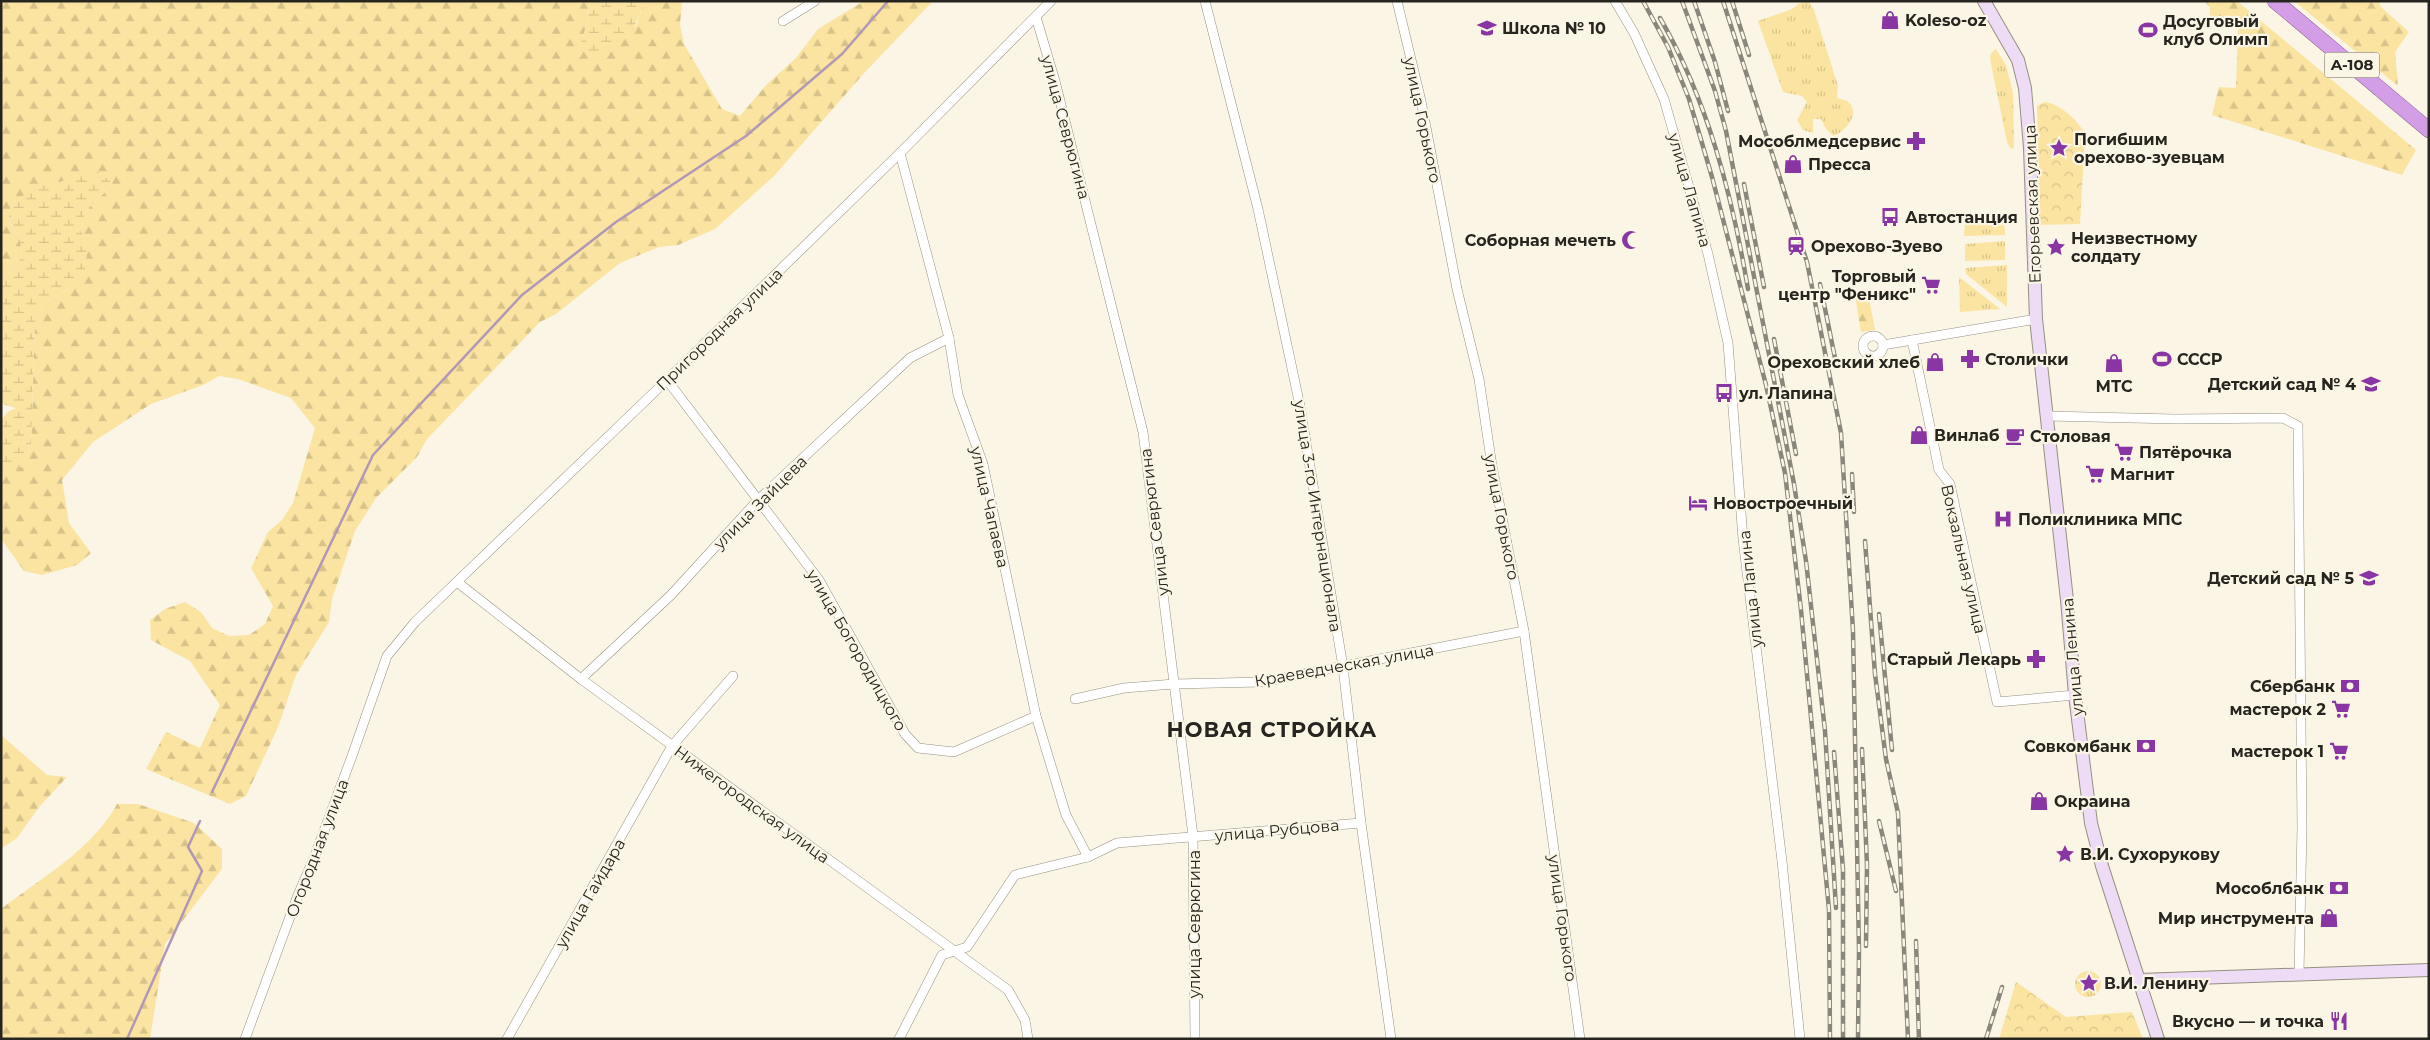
<svg xmlns="http://www.w3.org/2000/svg" width="2430" height="1040" font-family="Montserrat,sans-serif">
  <style>
    .grass { fill: url(#grass-tufts) }
    .forest { fill: url(#forest-firs) }
    .wetland { fill: url(#wetland-marsh) }
    .park { fill: url(#park-crowns) }
    .lines { fill: none; stroke-linecap: round; stroke-linejoin: round }
    .stream { stroke: #b098b6; stroke-width: 2.5 }
    .minor-casing { stroke: #959182; stroke-width: 10 }
    .secondary-casing { stroke: #959182; stroke-width: 14 }
    .trunk-casing { stroke: #90649c; stroke-width: 16 }
    .minor { stroke: #fff; stroke-width: 9 }
    .secondary { stroke: #eedbf5; stroke-width: 12 }
    .trunk { stroke: #d39ee6; stroke-width: 15 }
    .rail-casing { stroke: #89867b; stroke-width: 4.5 }
    .rail { stroke: #faf5e5; stroke-width: 2.5; stroke-dasharray: 8; stroke-linecap: butt }
    .labels { text-anchor: middle; stroke-width: 4.5; stroke-linejoin: round; paint-order: stroke }
    .shield { fill: #faf5e5; stroke: #66635a; stroke-width: 1 }
    .shield-label { font-size: 15px; font-weight: bold; fill: #27251f }
    .poi-label { font-size: 16px; font-weight: bold; fill: #27251f; stroke: #faf5e5; text-anchor: start }
    .street-label { font-size: 16px; fill: #27251f; stroke: #faf5e5 }
    .district-label { font-size: 21px; font-weight: bold; letter-spacing: 1px; fill: #27251f; stroke: #faf5e5 }
  </style>
  <defs>
    <pattern id="grass-tufts" width="24" height="20" patternUnits="userSpaceOnUse" patternTransform="scale(1.25)"><rect width="24" height="20" fill="#fbe4a1"/><path d="M3 7l-1-3M5 7V3M7 7l1-3M15 17l-1-3M17 17v-4M19 17l1-3" fill="none" stroke="#d7c38a"/></pattern>
    <pattern id="forest-firs" width="22" height="20" patternUnits="userSpaceOnUse" patternTransform="scale(1.25)"><rect width="22" height="20" fill="#fbe4a1"/><path d="M5 1l3.5 6h-7zM16 11l3.5 6h-7z" fill="#d7c38a"/></pattern>
    <pattern id="wetland-marsh" width="20" height="14" patternUnits="userSpaceOnUse" patternTransform="scale(1.25)"><rect width="20" height="14" fill="#fbe4a1"/><path d="M1 5h8M5 5V1M11 12h8M15 12V8" fill="none" stroke="#d7c38a"/></pattern>
    <pattern id="park-crowns" width="20" height="18" patternUnits="userSpaceOnUse" patternTransform="scale(1.25)"><rect width="20" height="18" fill="#fbe4a1"/><path d="M2 6a3 3 0 1 1 6 0M12 15a3 3 0 1 1 6 0" fill="none" stroke="#d7c38a"/></pattern>
  </defs>
  <rect width="100%" height="100%" fill="#faf5e5"/>
  <g class="grass">
    <path d="M1803 1H1809L1814 10 1838 86 1837 98C1840 99 1846 100 1848 102 1862 113 1844 133 1833 136L1826 129 1821 119H1813V133L1803 130 1797 120 1807 102 1802 96 1783 92 1758 21 1792 9Z"/>
    <path d="M1996 49 2006 65 2013 93 2014 149 2010 148 2007 142 1990 59 1991 53Z"/>
    <path d="M2004 212 2005 235 1964 236 1965 221Z"/>
    <path d="M2005 241V260L1965 261V244Z"/>
    <path d="M2007 265V307L1966 274 1965 268Z"/>
    <path d="M1959 277 2000 309 1960 312Z"/>
    <circle cx="2088" cy="984" r="13"/>
  </g>
  <g class="forest">
    <path d="M1 1H590L586 27 580 46 636 26 644 1H682L680 25 684 44 722 109 740 116 766 85 795 59 818 29 864 1H933L866 71 774 176 715 229 678 245 659 247 620 263 556 314 540 322 427 439 417 457 376 498 355 531 332 599 329 622 296 675 278 727 246 796 230 804 146 769 166 732 200 748 220 705 190 661 151 640 150 620 165 609 185 602 201 612 212 628 229 636 249 635 265 624 273 606 251 568 268 532 282 520 293 503 315 428 291 398 238 379 219 376 203 385 151 404 93 442 62 480 69 523 91 553 77 565 42 575 24 571 2 540 1 468 23 466 31 445 35 322 43 304 78 283 87 246 80 229 86 211 112 185 9 221 20 238 22 256 11 272 1 277Z"/>
    <path d="M2204 1H2237L2416 150 2402 175 2212 115 2219 87 2236 88 2238 29 2210 21V7Z"/>
    <path d="M2294 1H2379L2381 7 2409 32 2395 52 2398 86Z"/>
    <path d="M1868 293 1875 330 1861 332 1855 295Z"/>
    <path d="M1 735 47 775 67 777 39 807 17 838 1 849Z"/>
    <path d="M117 804H138L194 823 222 849V869L165 944 150 1039H1V909C41 878 93 849 117 804Z"/>
  </g>
  <g class="wetland">
    <path d="M590 1H644C633 37 625 45 589 57L580 46 586 27Z"/>
    <path d="M99 172 113 184 86 211 80 229 87 246 86 266 78 283 43 304 35 322 31 445 23 467 1 468V420L8 412 16 408 1 404V277L11 272 22 256 20 238 9 221 11 202 45 185Z"/>
  </g>
  <g class="park">
    <path d="M2044 102C2059 103 2078 120 2085 134L2080 224 2040 225 2037 106Z"/>
    <path d="M2016 982 2066 1017 2132 1012 2143 1039H1999Z"/>
  </g>
  <g class="lines">
    <g class="stream">
      <path d="M212 792 373 455 522 295 616 222 746 136 842 54 888 1"/>
      <path d="M127 1039 202 871 188 847 200 821"/>
    </g>
    <g class="minor-casing">
      <g id="minor">
        <path d="M1205 1 1258 209 1300 406 1343 667 1361 823 1391 1039"/>
        <path d="M1397 1 1421 101 1457 289 1479 379 1492 466 1524 631 1580 1039"/>
        <path d="M1615 1 1634 33 1664 99 1708 254 1728 343 1743 539 1782 861 1800 1039"/>
        <path d="M1036 17 1055 81 1143 432 1193 836 1195 1039"/>
        <path d="M783 21 815 1"/>
        <path d="M900 153 949 338 958 395 983 464 1036 716 1066 815 1088 857"/>
        <circle cx="1873" cy="346" r="10"/>
        <path d="M1912 340 1939 470 1950 484 1997 702 2075 695"/>
        <path d="M1883 345 2036 319"/>
        <path d="M667 380 819 580 905 734 918 748 954 752 1036 716"/>
        <path d="M2047 416 2175 419 2283 418 2298 426 2302 827 2299 974"/>
        <path d="M457 582 581 679 1008 990 1025 1020 1028 1039"/>
        <path d="M581 679 671 595 758 500 910 358 949 338"/>
        <path d="M1075 699 1124 688 1174 684 1262 682 1524 631"/>
        <path d="M245 1039 298 895 314 858 352 756 387 656 415 622 667 380 900 153 1051 1"/>
        <path d="M507 1039 672 746 733 676"/>
        <path d="M899 1039 942 955 967 947 1015 875 1088 857 1117 843 1361 823"/>
      </g>
    </g>
    <g class="secondary-casing">
      <g id="secondary">
        <path d="M1984 1 2018 60 2025 88 2030 148 2036 319 2067 600 2075 695 2091 823 2102 866 2158 1039"/>
        <path d="M2139 980 2429 970"/>
      </g>
    </g>
    <g class="trunk-casing">
      <path id="trunk" d="M2275 1 2429 130"/>
    </g>
    <use href="#minor" class="minor"/>
    <use href="#secondary" class="secondary"/>
    <use href="#trunk" class="trunk"/>
    <g class="rail-casing">
      <g id="rail">
        <path d="M1643 1 1668 47 1689 99 1712 177 1766 385 1785 473 1801 610 1829 910 1830 1039"/>
        <path d="M1682 1 1715 91 1726 131 1794 484 1806 561 1825 731 1836 908"/>
        <path d="M1694 1 1715 62 1728 111"/>
        <path d="M1723 1 1807 262 1841 433 1853 631 1859 951 1858 1039"/>
        <path d="M1732 1 1749 55"/>
        <path d="M1660 18C1708 101 1732 195 1748 289"/>
        <path d="M1744 184 1764 287"/>
        <path d="M1820 284 1835 358"/>
        <path d="M1774 339 1796 454"/>
        <path d="M1852 474 1854 512"/>
        <path d="M1865 541 1875 674 1886 759 1898 813 1908 1039"/>
        <path d="M1879 614 1892 750"/>
        <path d="M1862 749 1867 865 1866 946"/>
        <path d="M1834 752 1843 870V1039"/>
        <path d="M1879 821 1896 891"/>
        <path d="M1916 941 1919 1039"/>
        <path d="M1986 1039 2002 987"/>
      </g>
    </g>
    <use href="#rail" class="rail"/>
  </g>
  <defs>
    <g id="shop-bare" transform="scale(1.5)"><path d="M-5-2.5h2.3a2.7 3.5 0 0 1 5.4 0H5L5.5 6h-11ZM-1.5-2.5h3a1.5 2.3 0 0 0-3 0Z" fill="#8935a3" stroke="#faf5e5" stroke-width="2.5" paint-order="stroke"/></g>
    <g id="school-bare" transform="scale(1.5)"><path d="M0-5L7-2L0 1L-7-2ZM-4 1L0 2.5L4 1V4Q0 6-4 4Z" fill="#8935a3" stroke="#faf5e5" stroke-width="2.5" paint-order="stroke"/></g>
    <g id="stadium-bare" transform="scale(1.5)"><path d="M0-5a6.5 5 0 1 0 0 10a6.5 5 0 1 0 0-10ZM-3.5-1.8h7v3.6h-7Z" fill="#8935a3" stroke="#faf5e5" stroke-width="2.5" paint-order="stroke"/></g>
    <g id="pharmacy-bare" transform="scale(1.5)"><path d="M-2-6h4v4h4v4h-4v4h-4v-4h-4v-4h4Z" fill="#8935a3" stroke="#faf5e5" stroke-width="2.5" paint-order="stroke"/></g>
    <g id="sight-bare" transform="scale(1.5)"><path d="M0-6L1.8-2.2L6-1.7L2.9 1.2L3.7 5.4L0 3.3L-3.7 5.4L-2.9 1.2L-6-1.7L-1.8-2.2Z" fill="#8935a3" stroke="#faf5e5" stroke-width="2.5" paint-order="stroke"/></g>
    <g id="bus-bare" transform="scale(1.5)"><path d="M-5-6H5V4H4V6H2V4H-2V6H-4V4H-5ZM-3.5-4V0h7V-4ZM-3.5 1.2v1.5H-2V1.2ZM2 1.2v1.5H3.5V1.2Z" fill="#8935a3" stroke="#faf5e5" stroke-width="2.5" paint-order="stroke"/></g>
    <g id="mosque-bare" transform="scale(1.5)"><path d="M3.5-4.9A6 6 0 1 0 3.5 4.9A5 5 0 1 1 3.5-4.9Z" fill="#8935a3" stroke="#faf5e5" stroke-width="2.5" paint-order="stroke"/></g>
    <g id="station-bare" transform="scale(1.5)"><path d="M-3-6H3Q5-6 5-4V2Q5 4 3 4L4.5 6H3L1.5 4h-3L-3 6H-4.5L-3 4Q-5 4-5 2V-4Q-5-6-3-6ZM-3.5-4v3h7v-3ZM-3.5 1v1.5H-2V1ZM2 1v1.5H3.5V1Z" fill="#8935a3" stroke="#faf5e5" stroke-width="2.5" paint-order="stroke"/></g>
    <g id="supermarket-bare" transform="scale(1.5)"><path d="M-6-5.5h2.5l.6 2H6L4.5 2H-2.5L-4.4-4H-6ZM-1.5 3.2a1.3 1.3 0 1 0 .1 0ZM3 3.2a1.3 1.3 0 1 0 .1 0Z" fill="#8935a3" stroke="#faf5e5" stroke-width="2.5" paint-order="stroke"/></g>
    <g id="cafe-bare" transform="scale(1.5)"><path d="M-5.5-4.5H6V0H3Q3 3.5 0 3.5H-2.5Q-5.5 3.5-5.5 0ZM3-3.2v2h1.7v-2ZM-6 4.5H4V6H-6Z" fill="#8935a3" stroke="#faf5e5" stroke-width="2.5" paint-order="stroke"/></g>
    <g id="hotel-bare" transform="scale(1.5)"><path d="M-6-4.5h1.5V1H6V5H4.5V3h-9V5H-6ZM-4 0a1.8 1.8 0 1 1 3.6 0ZM.5 0V-2.5h3Q6-2.5 6 0Z" fill="#8935a3" stroke="#faf5e5" stroke-width="2.5" paint-order="stroke"/></g>
    <g id="hospital-bare" transform="scale(1.5)"><path d="M-5-5h3v3.5h4V-5h3V5h-3V1.5h-4V5h-3Z" fill="#8935a3" stroke="#faf5e5" stroke-width="2.5" paint-order="stroke"/></g>
    <g id="bank-bare" transform="scale(1.5)"><path d="M-6-4H6V4H-6ZM0-2.3a2.3 2.3 0 1 0 0 4.6a2.3 2.3 0 1 0 0-4.6Z" fill="#8935a3" stroke="#faf5e5" stroke-width="2.5" paint-order="stroke"/></g>
    <g id="restaurant-bare" transform="scale(1.5)"><path d="M-5-6h1v4h1v-4h1v4h1v-4h1v5L-1.5 .5V6h-2V.5L-5-1ZM5-6V6H3V1.5H1.5Q1.5-4 5-6Z" fill="#8935a3" stroke="#faf5e5" stroke-width="2.5" paint-order="stroke"/></g>
  </defs>
  <g fill-rule="evenodd">
    <use href="#shop-bare" x="1890" y="20"/>
    <use href="#school-bare" x="1487" y="28"/>
    <use href="#stadium-bare" x="2148" y="30"/>
    <use href="#pharmacy-bare" x="1916" y="141"/>
    <use href="#sight-bare" x="2059" y="148"/>
    <use href="#shop-bare" x="1793" y="164"/>
    <use href="#bus-bare" x="1890" y="217"/>
    <use href="#mosque-bare" x="1631" y="240"/>
    <use href="#station-bare" x="1796" y="246"/>
    <use href="#sight-bare" x="2056" y="247"/>
    <use href="#supermarket-bare" x="1931" y="285"/>
    <use href="#pharmacy-bare" x="1970" y="359"/>
    <use href="#stadium-bare" x="2162" y="359"/>
    <use href="#shop-bare" x="1935" y="362"/>
    <use href="#shop-bare" x="2114" y="363"/>
    <use href="#school-bare" x="2371" y="384"/>
    <use href="#bus-bare" x="1724" y="393"/>
    <use href="#shop-bare" x="1919" y="435"/>
    <use href="#cafe-bare" x="2015" y="436"/>
    <use href="#supermarket-bare" x="2124" y="452"/>
    <use href="#supermarket-bare" x="2095" y="474"/>
    <use href="#hotel-bare" x="1698" y="503"/>
    <use href="#hospital-bare" x="2003" y="519"/>
    <use href="#school-bare" x="2369" y="578"/>
    <use href="#pharmacy-bare" x="2036" y="659"/>
    <use href="#bank-bare" x="2350" y="686"/>
    <use href="#supermarket-bare" x="2341" y="709"/>
    <use href="#bank-bare" x="2146" y="746"/>
    <use href="#supermarket-bare" x="2339" y="751"/>
    <use href="#shop-bare" x="2039" y="801"/>
    <use href="#sight-bare" x="2065" y="854"/>
    <use href="#bank-bare" x="2339" y="888"/>
    <use href="#shop-bare" x="2329" y="918"/>
    <use href="#sight-bare" x="2089" y="983"/>
    <use href="#restaurant-bare" x="2339" y="1021"/>
  </g>
  <g class="labels">
    <rect class="shield" x="2324.5" y="52.5" width="55" height="25" rx="4"/>
    <g class="shield-label">
      <text x="2352" y="70">А-108</text>
    </g>
    <g class="poi-label">
      <text x="1905" y="26">Koleso-oz</text>
      <text x="2163" y="27">Досуговый<tspan x="2163" dy="18">клуб Олимп</tspan></text>
      <text x="1502" y="34">Школа № 10</text>
      <text x="2074" y="145">Погибшим<tspan x="2074" dy="18">орехово-зуевцам</tspan></text>
      <text x="1901" y="147" text-anchor="end">Мособлмедсервис</text>
      <text x="1808" y="170">Пресса</text>
      <text x="1905" y="223">Автостанция</text>
      <text x="2071" y="244">Неизвестному<tspan x="2071" dy="18">солдату</tspan></text>
      <text x="1616" y="246" text-anchor="end">Соборная мечеть</text>
      <text x="1811" y="252">Орехово-Зуево</text>
      <text x="1916" y="282" text-anchor="end">Торговый<tspan x="1916" dy="18">центр "Феникс"</tspan></text>
      <text x="1985" y="365">Столички</text>
      <text x="2177" y="365">СССР</text>
      <text x="1920" y="368" text-anchor="end">Ореховский хлеб</text>
      <text x="2356" y="390" text-anchor="end">Детский сад № 4</text>
      <text x="2114" y="392" text-anchor="middle">МТС</text>
      <text x="1739" y="399">ул. Лапина</text>
      <text x="1934" y="441">Винлаб</text>
      <text x="2030" y="442">Столовая</text>
      <text x="2139" y="458">Пятёрочка</text>
      <text x="2110" y="480">Магнит</text>
      <text x="1713" y="509">Новостроечный</text>
      <text x="2018" y="525">Поликлиника МПС</text>
      <text x="2354" y="584" text-anchor="end">Детский сад № 5</text>
      <text x="2021" y="665" text-anchor="end">Старый Лекарь</text>
      <text x="2335" y="692" text-anchor="end">Сбербанк</text>
      <text x="2326" y="715" text-anchor="end">мастерок 2</text>
      <text x="2131" y="752" text-anchor="end">Совкомбанк</text>
      <text x="2324" y="757" text-anchor="end">мастерок 1</text>
      <text x="2054" y="807">Окраина</text>
      <text x="2080" y="860">В.И. Сухорукову</text>
      <text x="2324" y="894" text-anchor="end">Мособлбанк</text>
      <text x="2314" y="924" text-anchor="end">Мир инструмента</text>
      <text x="2104" y="989">В.И. Ленину</text>
      <text x="2324" y="1027" text-anchor="end">Вкусно — и точка</text>
    </g>
    <g class="street-label">
      <text transform="translate(1423 120) rotate(78)" y="6">улица Горького</text>
      <text transform="translate(1066 127) rotate(75)" y="6">улица Севрюгина</text>
      <text transform="translate(1690 190) rotate(74)" y="6">улица Лапина</text>
      <text transform="translate(2032 204) rotate(-92)" y="6">Егорьевская улица</text>
      <text transform="translate(719 329) rotate(-44)" y="6">Пригородная улица</text>
      <text transform="translate(760 502) rotate(-45)" y="6">улица Зайцева</text>
      <text transform="translate(990 507) rotate(77)" y="6">улица Чапаева</text>
      <text transform="translate(1318 516) rotate(81)" y="6">улица 3-го Интернационала</text>
      <text transform="translate(1502 517) rotate(79)" y="6">улица Горького</text>
      <text transform="translate(1154 522) rotate(-97)" y="6">улица Севрюгина</text>
      <text transform="translate(1964 559) rotate(77)" y="6">Вокзальная улица</text>
      <text transform="translate(1750 589) rotate(-96)" y="6">улица Лапина</text>
      <text transform="translate(857 650) rotate(60)" y="6">улица Богородицкого</text>
      <text transform="translate(2072 657) rotate(-95)" y="6">улица Ленина</text>
      <text transform="translate(1344 665) rotate(-10)" y="6">Краеведческая улица</text>
      <text transform="translate(752 804) rotate(36)" y="6">Нижегородская улица</text>
      <text transform="translate(1277 830) rotate(-5)" y="6">улица Рубцова</text>
      <text transform="translate(317 848) rotate(-69)" y="6">Огородная улица</text>
      <text transform="translate(590 893) rotate(-60)" y="6">улица Гайдара</text>
      <text transform="translate(1563 918) rotate(82)" y="6">улица Горького</text>
      <text transform="translate(1194 924) rotate(-90)" y="6">улица Севрюгина</text>
    </g>
    <g class="district-label">
      <text x="1272" y="737">НОВАЯ СТРОЙКА</text>
    </g>
  </g>
  <rect width="2430" height="1040" fill="none" stroke="#27251f" stroke-width="5"/>
</svg>
